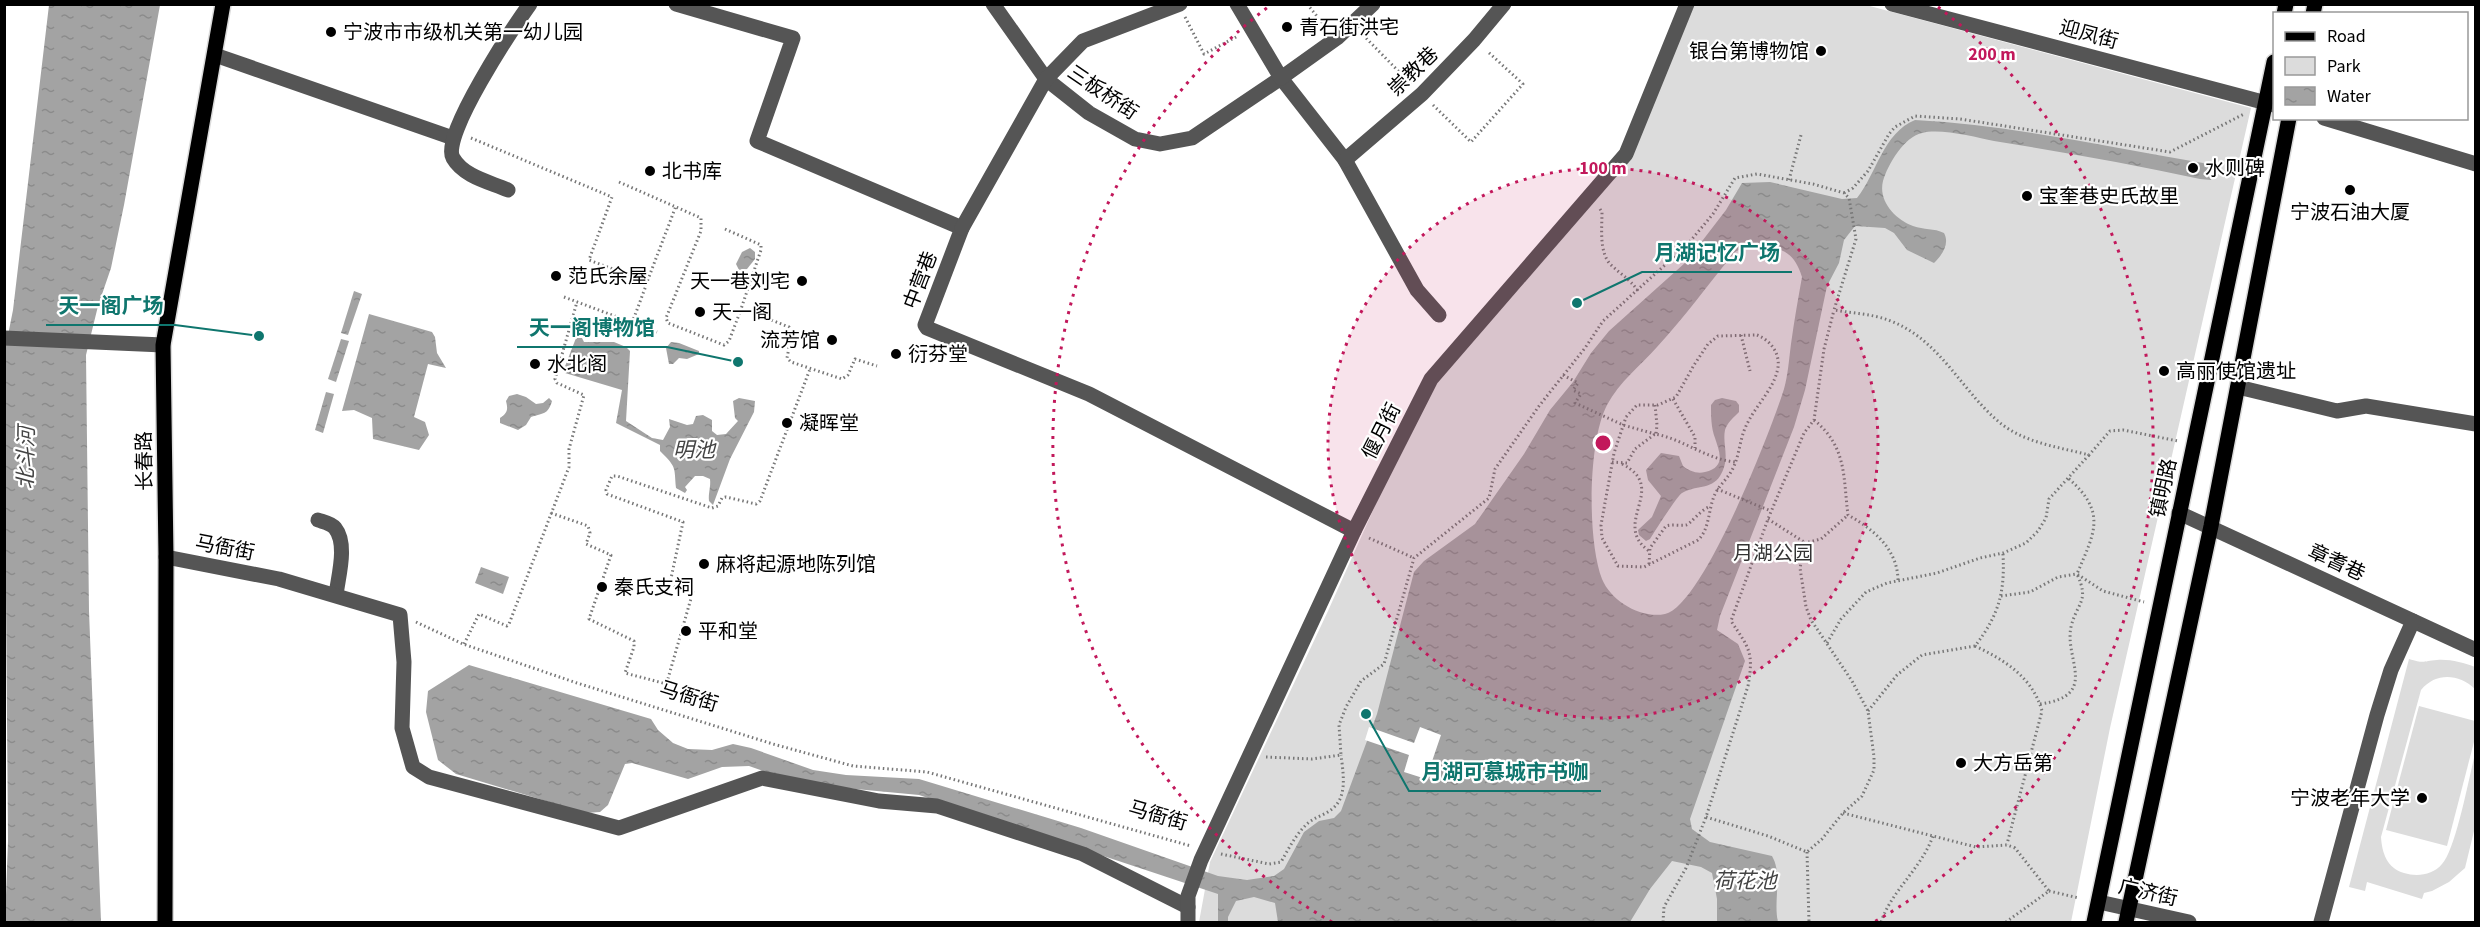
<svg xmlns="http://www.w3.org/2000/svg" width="2480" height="927" font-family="'Source Sans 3','Noto Sans SC',sans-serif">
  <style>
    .green { fill: #dcdcdc }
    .water { fill: url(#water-ripples); fill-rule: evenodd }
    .pier { fill: #fff }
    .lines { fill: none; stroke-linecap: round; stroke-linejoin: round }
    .major-casing { stroke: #dbdbdb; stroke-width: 18 }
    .path { stroke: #777; stroke-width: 3; stroke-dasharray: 1.5 3; stroke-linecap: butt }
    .minor { stroke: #555; stroke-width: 15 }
    .major { stroke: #000; stroke-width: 15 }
    .ring { fill: none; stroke: #c2185b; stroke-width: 3; stroke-dasharray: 3 6 }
    .poi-dot { fill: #000; stroke: #fff; stroke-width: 2 }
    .labels { text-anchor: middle; stroke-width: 4.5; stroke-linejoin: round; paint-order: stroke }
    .poi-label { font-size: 20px; fill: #000; stroke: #fff; text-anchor: start }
    .street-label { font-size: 20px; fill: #000; stroke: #fff }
    .park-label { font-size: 20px; fill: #333; stroke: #fff }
    .water-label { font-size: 21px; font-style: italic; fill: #444; stroke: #fff }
    .centre { fill: #c2185b; stroke: #fff; stroke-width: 3 }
    .ring-label { font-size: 18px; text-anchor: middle; font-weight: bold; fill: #c2185b; stroke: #fff; stroke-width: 4.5; stroke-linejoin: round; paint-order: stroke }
    .leader { fill: none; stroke: #0f766e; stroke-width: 2 }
    .callout-dot { fill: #0f766e; stroke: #fff; stroke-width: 2 }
    .callout-label { font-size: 21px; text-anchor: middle; font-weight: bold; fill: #0f766e; stroke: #fff; stroke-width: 4.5; stroke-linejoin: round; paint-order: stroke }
  </style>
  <defs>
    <pattern id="water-ripples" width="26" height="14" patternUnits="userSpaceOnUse" patternTransform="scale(1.5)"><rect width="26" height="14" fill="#a3a3a3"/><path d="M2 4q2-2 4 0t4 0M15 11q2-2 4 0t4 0" fill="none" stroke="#8b8b8b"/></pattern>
  </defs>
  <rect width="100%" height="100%" fill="#fff"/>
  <g class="green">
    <path d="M1694 5H1866L2251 108 2110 728 2071 922H1199L1210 862 1328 611 1409 430 1436 382 1628 156Z"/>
    <path d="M2409 659C2425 664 2423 661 2437 660 2450 659 2464 663 2475 667V689C2459 674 2436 672 2421 690L2381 837C2382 853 2387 868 2404 873 2417 877 2433 875 2442 864 2456 849 2469 777 2475 754V827L2465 868 2449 882 2432 891 2424 893 2422 899 2367 882 2365 891 2349 887Z"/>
    <path d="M2419 706 2475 721V738L2447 846 2386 830Z"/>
  </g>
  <g class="water">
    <path d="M49 5H160L124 205 111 268 98 306 86 355 89 611 101 922H5L8 841 4 355 13 310Z"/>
    <path d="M1915 120C2011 125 2107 147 2203 163L2212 167 2214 171 2211 180 2200 179C2131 164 2063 152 1994 141 1975 137 1940 128 1922 133 1904 137 1888 164 1883 181 1878 201 1895 219 1913 226 1924 230 1934 228 1944 233 1950 244 1942 255 1934 263L1907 250 1894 233 1885 228 1855 226 1844 240 1839 263 1827 286 1805 390 1794 427 1720 616 1717 630 1738 644 1745 661 1690 819 1692 829 1710 842 1772 856C1783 875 1773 901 1778 922H1717V899L1712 873 1701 867 1672 861 1650 889 1630 922H1278L1275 903 1254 897 1236 901 1228 917V922H1218V894L919 795 845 788 786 779 749 766 722 767 688 779 632 763 625 764 608 805 600 812 586 813 456 774 438 760 426 712 428 691 469 665 651 719 658 730 673 743 688 749 712 750 733 744 751 748 813 770 846 775 919 779 1081 828 1218 876 1247 880 1274 876 1284 869 1304 832 1319 821 1334 818 1341 811 1377 714 1414 572 1424 561 1475 524 1524 454 1550 410 1573 382 1591 353 1609 331 1686 262 1726 210 1742 183 1770 182 1842 199 1857 198C1877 173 1883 133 1915 120ZM1748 245C1777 248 1792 246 1802 277 1798 299 1794 322 1791 344 1789 359 1788 375 1784 389 1772 428 1703 606 1665 614 1641 619 1611 601 1602 579 1587 540 1588 441 1607 405 1619 382 1641 365 1657 347 1685 317 1709 283 1735 252Z"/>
    <path d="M750 248 755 252V259L747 269 739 270 736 264 742 252Z"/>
    <path d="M354 291 362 294 348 335 341 333Z"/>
    <path d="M369 314 432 332 435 337 437 353 446 368 428 364 414 417 425 422 429 435 419 450 373 439 372 418 354 410 342 411Z"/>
    <path d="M576 338H582L584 342H614L626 347 630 351 626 421 652 438 663 440 670 427 669 419 687 425 693 424 696 416 703 415 712 420V431L717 435 726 434 738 421 735 418 733 401 739 398 755 401 754 412 730 459 713 505 709 501C708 493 711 487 710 479L703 476H695L685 487 687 490 685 493 676 488C674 466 677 468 660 451V445L616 423 622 390 565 373 564 369Z"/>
    <path d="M341 339 349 341 336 382 328 379Z"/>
    <path d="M671 342 679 343 699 351V354L687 359 679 358 673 364H669L666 348Z"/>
    <path d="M326 392 334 394 323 433 315 430Z"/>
    <path d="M517 394 526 397 536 404 543 403 549 398 552 401C548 415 543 413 531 417L526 425 518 430 500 423V418C508 413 508 409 506 401L509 396Z"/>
    <path d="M1722 398 1736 401 1739 405V412C1734 417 1727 423 1725 430 1722 445 1731 458 1720 476 1711 490 1695 485 1682 493 1677 496 1655 531 1650 539L1646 541 1639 535 1638 530 1652 517 1661 496 1648 480 1646 470 1661 453 1679 456 1683 466C1689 471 1697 474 1705 472 1727 467 1719 451 1715 438 1711 428 1711 415 1711 405L1715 400Z"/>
    <path d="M481 567 509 577 503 594 475 583Z"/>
  </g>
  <path class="pier" d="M1369 727 1414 743 1420 727 1441 735 1426 779 1404 772 1409 755 1365 740Z"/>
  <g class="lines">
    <g class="major-casing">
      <g id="major">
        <path d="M2284 14 2286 4"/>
        <path d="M2313 14 2315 4"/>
        <path d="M165 922 166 557 163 345 223 4"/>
        <path d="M2094 922 2274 62"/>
        <path d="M2126 922 2211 526 2289 118"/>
      </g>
    </g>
    <g class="path">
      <path d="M1307 4 1325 26"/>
      <path d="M1185 17 1204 54 1238 36"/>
      <path d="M1363 35 1411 84"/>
      <path d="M1433 105 1471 142 1523 84 1487 51"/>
      <path d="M471 138 612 197 589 260 647 282 676 206"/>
      <path d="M1789 180 1801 135"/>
      <path d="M619 182 701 218V231L666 318 668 323 724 345 729 341 740 312 746 310 789 327 792 332 787 358 791 362 842 379 848 375 855 359 877 366"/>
      <path d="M1844 193 1853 188 1868 171 1889 134 1895 127 1915 116 1960 119 2170 152 2244 114"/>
      <path d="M1600 209 1602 212C1602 228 1599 251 1610 264 1620 274 1629 278 1638 291"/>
      <path d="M725 229 761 245V250L740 312"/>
      <path d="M564 297 657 332"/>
      <path d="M632 323 647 283"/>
      <path d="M1741 335 1750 371"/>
      <path d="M1757 335C1770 340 1780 353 1778 367 1775 388 1756 405 1747 424 1739 439 1740 457 1731 472 1726 480 1719 486 1715 494 1708 509 1710 529 1698 540L1644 567 1618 566 1602 538 1601 525 1614 453 1626 417 1637 405H1658L1676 397 1694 365 1708 344 1718 336Z"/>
      <path d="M1563 375 1578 383 1573 390 1581 394 1575 403 1623 425 1655 434"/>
      <path d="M1673 399 1695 437V448"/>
      <path d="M1655 405 1657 425 1656 434"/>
      <path d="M1814 420C1847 447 1843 476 1848 515 1873 529 1898 549 1898 581"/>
      <path d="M1612 462 1627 463 1635 449 1655 434C1683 439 1706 459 1735 462"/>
      <path d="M1622 464C1670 488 1610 523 1649 551"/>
      <path d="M1717 489 1771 511"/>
      <path d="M551 513 588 526 590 533 586 544 611 555 589 619 634 641V647L625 673 663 683 667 682 694 588"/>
      <path d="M1768 519 1804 542"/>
      <path d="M1369 538 1414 558"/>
      <path d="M1649 564 1650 548 1666 526C1673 524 1680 526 1686 525 1691 524 1699 511 1709 507"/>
      <path d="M692 593 675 587 670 583 683 522 607 494 606 490 612 476H617L712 508 718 506 722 498 726 497 756 504 760 501 810 369"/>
      <path d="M2001 596 2030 592 2058 577 2077 574 2103 591 2144 602"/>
      <path d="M416 622 463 644 577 683 773 744 853 766 927 772 1191 846"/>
      <path d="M1827 643 1841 619 1866 592 1887 583 1937 573 1980 558 2003 553 2026 543 2038 531 2046 518 2049 499 2089 455"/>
      <path d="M464 644 479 614 507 626 509 624 569 467V449L584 395 557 383 555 379 577 302"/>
      <path d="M1975 646C2005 660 2033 678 2042 711L2007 844"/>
      <path d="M2040 704C2100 696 2064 659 2071 627 2077 602 2090 602 2077 574 2094 533 2108 513 2068 478"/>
      <path d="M1868 711 1897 675 1922 655 1975 646C1999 615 2005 592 2003 554"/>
      <path d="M1266 757 1312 759 1341 755 1339 725 1346 707 1361 681 1384 664 1414 558 1489 498 1495 469 1539 406 1585 348 1603 321 1687 245 1713 214 1735 178 1757 174 1813 184 1844 193 1849 198 1856 239 1834 310C1851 313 1872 314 1888 320 1939 338 1960 389 1999 422 2024 443 2059 447 2089 455L2110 431 2123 430 2178 441"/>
      <path d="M1843 813 1976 847 2007 845 2015 848 2049 891 2006 922"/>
      <path d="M1706 817 1768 836 1807 852 1822 839 1843 813 1862 796 1874 770V757L1868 711 1852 681 1811 620 1806 607 1800 568 1805 543 1821 539 1848 515"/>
      <path d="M1807 852 1809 922"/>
      <path d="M1221 854 1269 864 1281 862C1289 848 1296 834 1308 823 1315 817 1325 815 1332 809 1348 797 1343 772 1341 755"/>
      <path d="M2049 891 2079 898"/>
      <path d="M1663 922 1664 907 1686 868 1706 817 1748 686C1754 652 1749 648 1731 621L1768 519 1804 433 1814 420 1824 349 1834 310"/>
      <path d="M1881 922C1892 890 1921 869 1933 836"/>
    </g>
    <g class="minor">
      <path d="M676 4 793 38 757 141 962 228 925 325 927 328 1089 394 1354 531"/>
      <path d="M993 4 1046 79 1089 113 1135 139 1160 144 1192 138 1281 78 1345 160 1417 290 1439 315"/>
      <path d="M1237 4 1281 78 1337 38 1373 4"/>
      <path d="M1892 4 2274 105"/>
      <path d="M215 55 453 138"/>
      <path d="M2324 118 2476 164"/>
      <path d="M1345 160 1422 94 1474 40 1504 4"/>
      <path d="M508 190C490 182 464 177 453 158 440 137 514 26 530 4"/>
      <path d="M962 228 1046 79 1083 41 1180 4"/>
      <path d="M4 338 163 345"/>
      <path d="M2238 387 2337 411 2366 406 2476 424"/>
      <path d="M2179 513 2476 650"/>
      <path d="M318 520C324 522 331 523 335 528 348 544 338 577 336 595"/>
      <path d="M166 557 279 579 400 615 404 662 402 728 413 767 429 777 619 828 762 778 879 801 937 806 1083 854 1188 907"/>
      <path d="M2099 902 2189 922"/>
      <path d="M1188 922V896L1201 860 1354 531 1431 379 1626 154 1687 4"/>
      <path d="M2321 922 2377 715 2391 670 2413 621"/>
    </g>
    <use href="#major" class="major"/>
  </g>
  <circle cx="1603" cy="443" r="275" fill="#c2185b" fill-opacity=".12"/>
  <g class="ring">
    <circle cx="1603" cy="443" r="275"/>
    <path d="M1332 922A550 550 0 0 1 1268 7M1938 7A550 550 0 0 1 1874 922"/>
  </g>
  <g class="poi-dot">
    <circle cx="1287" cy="27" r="6"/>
    <circle cx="331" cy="32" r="6"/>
    <circle cx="1821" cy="51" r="6"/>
    <circle cx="2193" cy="168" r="6"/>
    <circle cx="650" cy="171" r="6"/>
    <circle cx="2350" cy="190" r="6"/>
    <circle cx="2027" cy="196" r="6"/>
    <circle cx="556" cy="276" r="6"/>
    <circle cx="802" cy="281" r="6"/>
    <circle cx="700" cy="312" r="6"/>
    <circle cx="832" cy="340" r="6"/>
    <circle cx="896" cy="354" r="6"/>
    <circle cx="535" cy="364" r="6"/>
    <circle cx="2164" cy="371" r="6"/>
    <circle cx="787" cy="423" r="6"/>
    <circle cx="704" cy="564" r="6"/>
    <circle cx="602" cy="587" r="6"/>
    <circle cx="686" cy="631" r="6"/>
    <circle cx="1961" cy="763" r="6"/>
    <circle cx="2422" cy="798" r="6"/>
  </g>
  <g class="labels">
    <g class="poi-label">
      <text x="1299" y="34">青石街洪宅</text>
      <text x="343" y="39">宁波市市级机关第一幼儿园</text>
      <text x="1809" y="58" text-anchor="end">银台第博物馆</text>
      <text x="2205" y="175">水则碑</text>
      <text x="662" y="178">北书库</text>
      <text x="2039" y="203">宝奎巷史氏故里</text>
      <text x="2350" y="219" text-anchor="middle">宁波石油大厦</text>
      <text x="568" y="283">范氏余屋</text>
      <text x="790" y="288" text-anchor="end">天一巷刘宅</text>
      <text x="712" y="319">天一阁</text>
      <text x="820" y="347" text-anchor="end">流芳馆</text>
      <text x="908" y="361">衍芬堂</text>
      <text x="547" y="371">水北阁</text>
      <text x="2176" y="378">高丽使馆遗址</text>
      <text x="799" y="430">凝晖堂</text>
      <text x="716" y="571">麻将起源地陈列馆</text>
      <text x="614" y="594">秦氏支祠</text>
      <text x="698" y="638">平和堂</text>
      <text x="1973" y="770">大方岳第</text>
      <text x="2410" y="805" text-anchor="end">宁波老年大学</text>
    </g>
    <g class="street-label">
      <text transform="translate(2089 34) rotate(15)" y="7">迎凤街</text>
      <text transform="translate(1413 71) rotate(-44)" y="7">崇教巷</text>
      <text transform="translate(1103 92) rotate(34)" y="7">三板桥街</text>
      <text transform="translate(920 280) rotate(-69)" y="7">中营巷</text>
      <text transform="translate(1381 431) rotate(-63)" y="7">偃月街</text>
      <text transform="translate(144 461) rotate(-91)" y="7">长春路</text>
      <text transform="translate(2163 488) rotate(-78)" y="7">镇明路</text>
      <text transform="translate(225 547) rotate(11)" y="7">马衙街</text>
      <text transform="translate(2337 562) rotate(25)" y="7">章耆巷</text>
      <text transform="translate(689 696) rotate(17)" y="7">马衙街</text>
      <text transform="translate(1158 815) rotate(16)" y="7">马衙街</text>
      <text transform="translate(2148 892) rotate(13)" y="7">广济街</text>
    </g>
    <g class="park-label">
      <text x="1773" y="560">月湖公园</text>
    </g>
    <g class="water-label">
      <text x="694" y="457">明池</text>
      <text transform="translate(26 458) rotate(-89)" y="7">北斗河</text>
      <text x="1745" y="888">荷花池</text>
    </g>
  </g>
  <circle cx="1603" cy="443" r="9" class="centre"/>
  <g class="ring-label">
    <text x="1992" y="60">200 m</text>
    <text x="1603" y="174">100 m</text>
  </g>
  <path class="leader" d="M1577 303L1642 272H1792M259 336L175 325H46M738 362L667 347H517M1366 714L1409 791H1601"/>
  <g class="callout-dot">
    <circle cx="1577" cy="303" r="6"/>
    <circle cx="259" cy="336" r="6"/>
    <circle cx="738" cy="362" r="6"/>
    <circle cx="1366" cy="714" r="6"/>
  </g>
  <g class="callout-label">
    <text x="1717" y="260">月湖记忆广场</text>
    <text x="111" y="313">天一阁广场</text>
    <text x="592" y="335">天一阁博物馆</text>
    <text x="1505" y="779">月湖可慕城市书咖</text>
  </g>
  <rect width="2480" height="927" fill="none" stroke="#000000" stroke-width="12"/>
  <rect x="2273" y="12" width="195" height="108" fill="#ffffff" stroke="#999999" stroke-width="1.5"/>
  <rect x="2285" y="32" width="30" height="9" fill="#000000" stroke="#999999" stroke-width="1.5"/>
  <text x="2327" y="42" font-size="18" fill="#000000">Road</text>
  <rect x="2285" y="57" width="30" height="18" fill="#dcdcdc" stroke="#999999" stroke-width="1.5"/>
  <text x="2327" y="72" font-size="18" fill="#000000">Park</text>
  <rect x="2285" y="87" width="30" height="18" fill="url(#water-ripples)" stroke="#999999" stroke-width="1.5"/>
  <text x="2327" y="102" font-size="18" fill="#000000">Water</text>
</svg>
